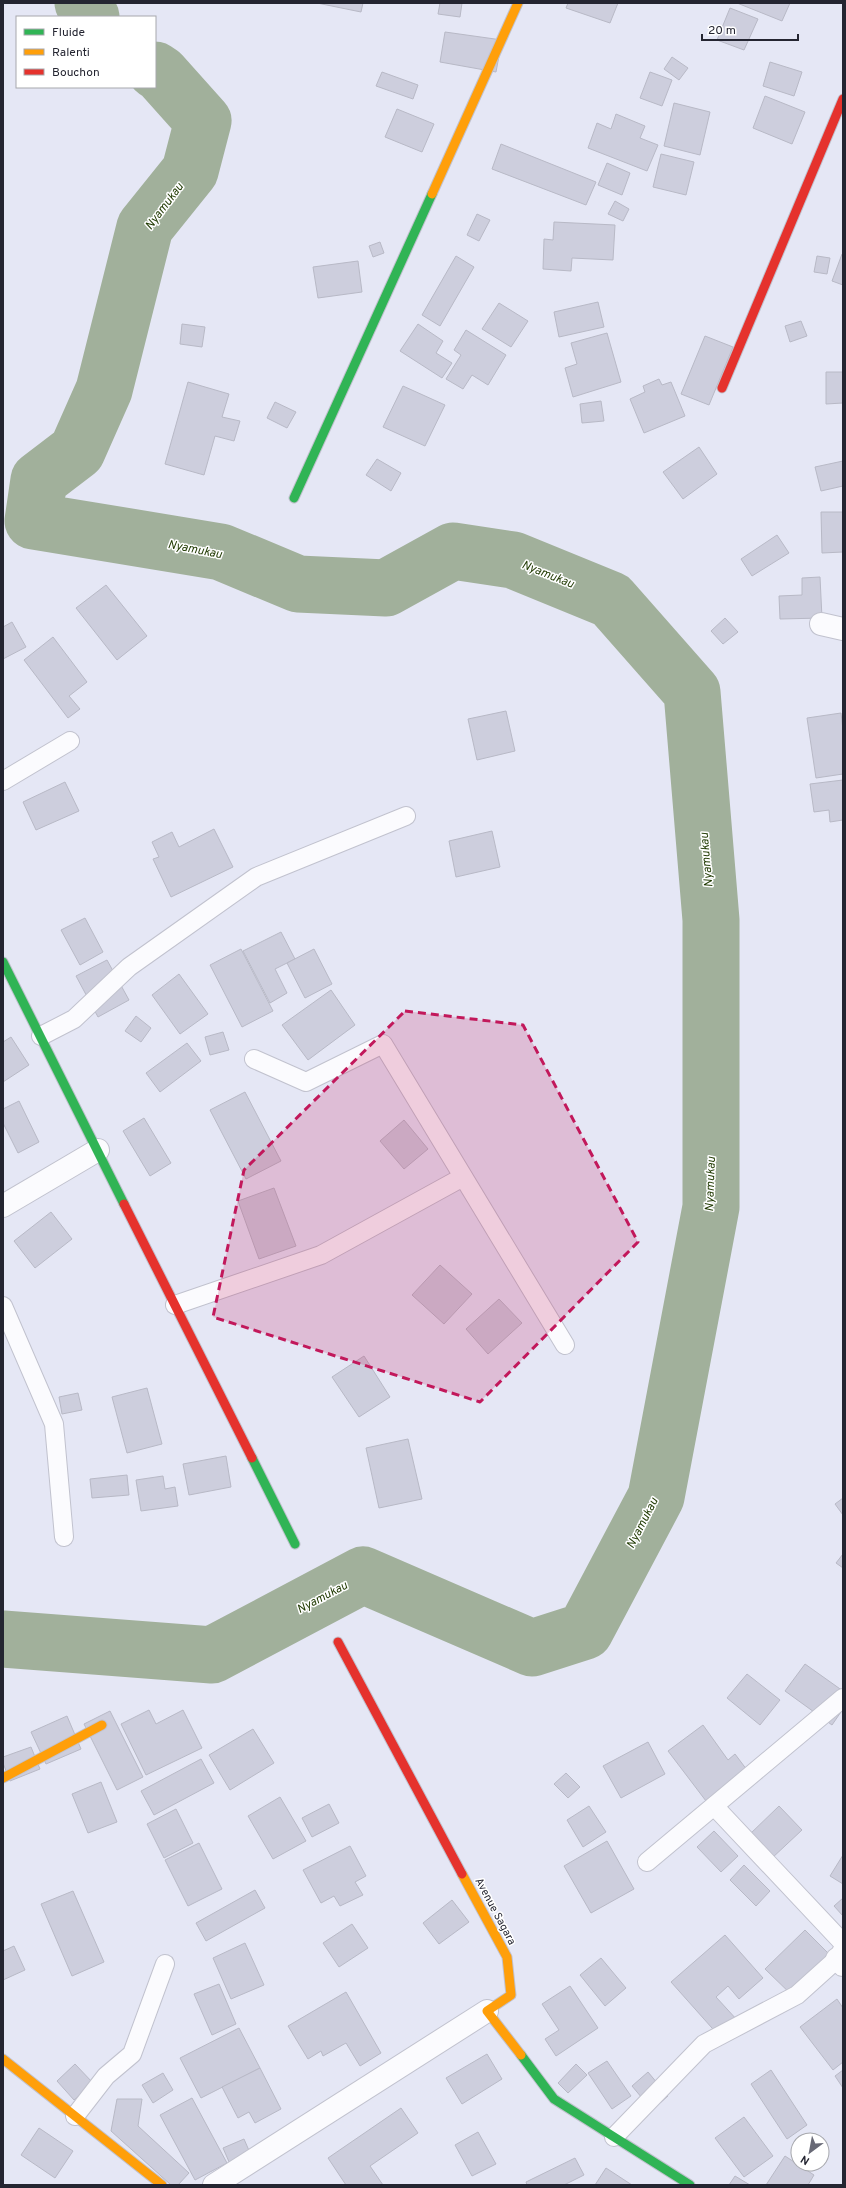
<svg xmlns="http://www.w3.org/2000/svg" width="846" height="2188" font-family="Overpass,sans-serif">
  <style>
    .lines { fill: none; stroke-linecap: round; stroke-linejoin: round }
    .river { stroke: #a1b09b; stroke-width: 57 }
    .building { fill: #cdcedd; stroke: #b8b9c6 }
    .lane-casing { stroke: #c1c2ce; stroke-width: 20 }
    .street-casing { stroke: #c1c2ce; stroke-width: 24 }
    .fast-casing { stroke: #c1c2ce; stroke-width: 11 }
    .slow-casing { stroke: #c1c2ce; stroke-width: 11 }
    .jam-casing { stroke: #c1c2ce; stroke-width: 11 }
    .lane { stroke: #fbfbfe; stroke-width: 18 }
    .street { stroke: #fbfbfe; stroke-width: 22 }
    .fast { stroke: #30b455; stroke-width: 9 }
    .slow { stroke: #ff9f0a; stroke-width: 9 }
    .jam { stroke: #e5322d; stroke-width: 9 }
    .marked { fill: #c2185b; fill-opacity: 0.2; stroke: #c2185b; stroke-width: 3; stroke-dasharray: 8 5; stroke-linejoin: round }
    .labels { text-anchor: middle; stroke-width: 3; stroke-linejoin: round; paint-order: stroke }
    .street-label { font-size: 11px; fill: #242531; stroke: #fff }
    .water-label { font-size: 12px; font-style: italic; fill: #1f3900; stroke: #fff }
  </style>
  <rect width="100%" height="100%" fill="#e5e7f5"/>
  <g class="lines">
    <g class="river">
      <path d="M83 3 91 17"/>
      <path d="M3 1639 212 1655 363 1575 532 1648 585 1631 656 1497 711 1207V920L692 692 611 600 513 560 453 551 386 588 298 584 221 552 33 521 39 480 77 451 104 390 145 227 190 171 203 121 161 74 155 70"/>
    </g>
  </g>
  <g class="building">
    <path d="M317 3H363L361 12Z"/>
    <path d="M440 3H462L460 17 438 14Z"/>
    <path d="M568 3H618L610 23 566 8Z"/>
    <path d="M737 3H790L782 21Z"/>
    <path d="M730 8 758 19 744 50 717 40Z"/>
    <path d="M445 32 502 40 496 72 440 62Z"/>
    <path d="M672 57 688 68 679 80 664 69Z"/>
    <path d="M770 62 802 72 794 96 763 86Z"/>
    <path d="M382 72 418 85 413 99 376 86Z"/>
    <path d="M650 72 672 80 662 106 640 98Z"/>
    <path d="M765 96 805 112 792 144 753 128Z"/>
    <path d="M674 103 710 112 700 155 664 146Z"/>
    <path d="M397 109 434 124 422 152 385 137Z"/>
    <path d="M616 114 645 126 640 138 658 145 647 171 588 148 597 123 611 129Z"/>
    <path d="M501 144 596 182 586 205 492 169Z"/>
    <path d="M661 154 694 162 686 195 653 187Z"/>
    <path d="M607 163 630 173 622 195 598 185Z"/>
    <path d="M615 201 629 209 623 221 608 214Z"/>
    <path d="M477 214 490 220 479 241 467 235Z"/>
    <path d="M554 222 615 225 613 260 572 258 571 271 543 269 544 239 553 240Z"/>
    <path d="M380 242 384 253 373 257 369 246Z"/>
    <path d="M842 254 843 255V285L832 281Z"/>
    <path d="M456 256 474 267 440 326 422 315Z"/>
    <path d="M817 256 830 258 827 274 814 272Z"/>
    <path d="M358 261 362 292 318 298 313 267Z"/>
    <path d="M598 302 604 327 559 337 554 312Z"/>
    <path d="M499 303 528 321 511 347 482 329Z"/>
    <path d="M801 321 807 336 790 342 785 326Z"/>
    <path d="M182 324 205 327 202 347 180 344Z"/>
    <path d="M418 324 443 341 436 353 452 363 442 378 400 351Z"/>
    <path d="M466 330 506 355 488 385 472 375 463 389 446 379 461 355 454 350Z"/>
    <path d="M607 333 621 382 573 397 565 368 577 364 571 343Z"/>
    <path d="M705 336 733 347 709 405 681 394Z"/>
    <path d="M826 372H843V403L826 404Z"/>
    <path d="M659 379 662 385 671 382 685 416 644 433 630 399 645 392 643 386Z"/>
    <path d="M188 382 229 394 222 417 240 421 234 441 215 436 204 475 165 464Z"/>
    <path d="M403 386 445 405 425 446 383 427Z"/>
    <path d="M601 401 604 421 582 423 580 404Z"/>
    <path d="M275 402 296 412 287 428 267 418Z"/>
    <path d="M699 447 717 474 683 499 663 472Z"/>
    <path d="M377 459 401 473 391 491 366 475Z"/>
    <path d="M843 461V486L821 491 815 467Z"/>
    <path d="M821 512H843V552L822 553Z"/>
    <path d="M777 535 789 553 752 576 741 559Z"/>
    <path d="M820 577 822 618 780 619 779 596 802 595V578Z"/>
    <path d="M106 585 147 636 117 660 76 608Z"/>
    <path d="M725 618 738 632 723 644 711 631Z"/>
    <path d="M12 622 26 647 3 659V627Z"/>
    <path d="M53 637 87 682 69 696 80 709 68 718 24 660Z"/>
    <path d="M506 711 515 751 477 760 468 719Z"/>
    <path d="M841 713 843 730V774L816 778 807 718Z"/>
    <path d="M843 780V820L830 822 829 810 814 812 810 784Z"/>
    <path d="M65 782 79 811 36 830 23 802Z"/>
    <path d="M214 829 233 867 171 897 153 859 159 857 152 842 172 832 179 847Z"/>
    <path d="M492 831 500 867 456 877 449 841Z"/>
    <path d="M85 918 103 952 80 965 61 930Z"/>
    <path d="M281 932 295 959 275 969 287 993 270 1003 243 951Z"/>
    <path d="M241 949 273 1011 242 1027 210 965Z"/>
    <path d="M314 949 332 984 305 998 287 963Z"/>
    <path d="M107 960 129 1000 98 1017 76 976Z"/>
    <path d="M179 974 208 1014 180 1034 152 995Z"/>
    <path d="M331 990 355 1025 308 1060 282 1025Z"/>
    <path d="M136 1016 151 1028 141 1042 125 1031Z"/>
    <path d="M223 1032 229 1050 210 1055 205 1037Z"/>
    <path d="M11 1037 29 1065 3 1082V1042Z"/>
    <path d="M187 1043 201 1061 160 1092 146 1073Z"/>
    <path d="M245 1092 281 1161 246 1179 210 1110Z"/>
    <path d="M19 1101 39 1142 18 1153 3 1123V1109Z"/>
    <path d="M144 1118 171 1163 150 1176 123 1131Z"/>
    <path d="M404 1120 428 1149 404 1169 380 1141Z"/>
    <path d="M274 1188 296 1246 259 1259 238 1201Z"/>
    <path d="M51 1212 72 1239 35 1268 14 1241Z"/>
    <path d="M440 1265 472 1294 444 1324 412 1295Z"/>
    <path d="M499 1299 522 1323 488 1354 466 1329Z"/>
    <path d="M364 1356 390 1397 359 1417 332 1377Z"/>
    <path d="M147 1388 162 1444 127 1453 112 1397Z"/>
    <path d="M78 1393 82 1410 62 1414 59 1397Z"/>
    <path d="M408 1439 422 1499 379 1508 366 1448Z"/>
    <path d="M226 1456 231 1487 189 1495 183 1464Z"/>
    <path d="M127 1475 129 1495 92 1498 90 1479Z"/>
    <path d="M163 1476 165 1489 175 1487 178 1506 141 1511 136 1480Z"/>
    <path d="M843 1498V1515L835 1504Z"/>
    <path d="M843 1554V1568L836 1563Z"/>
    <path d="M805 1664 843 1691V1709L832 1725 785 1691Z"/>
    <path d="M747 1674 780 1700 760 1725 727 1698Z"/>
    <path d="M149 1710 156 1724 183 1710 202 1748 146 1775 121 1724Z"/>
    <path d="M110 1711 143 1777 117 1790 84 1724Z"/>
    <path d="M67 1716 81 1749 46 1764 31 1732Z"/>
    <path d="M703 1725 728 1760 735 1754 747 1770 706 1801 668 1751Z"/>
    <path d="M253 1729 274 1763 230 1790 209 1755Z"/>
    <path d="M648 1742 665 1774 621 1798 603 1766Z"/>
    <path d="M31 1747 40 1769 10 1781 3 1763V1757Z"/>
    <path d="M201 1759 214 1783 154 1815 141 1791Z"/>
    <path d="M566 1773 580 1787 568 1798 554 1784Z"/>
    <path d="M101 1782 117 1822 88 1833 72 1794Z"/>
    <path d="M280 1797 306 1841 273 1859 248 1816Z"/>
    <path d="M329 1804 339 1823 312 1837 302 1818Z"/>
    <path d="M589 1806 606 1832 583 1847 567 1820Z"/>
    <path d="M779 1806 802 1830 771 1859 749 1835Z"/>
    <path d="M176 1809 193 1843 164 1858 147 1824Z"/>
    <path d="M714 1831 738 1856 721 1872 697 1847Z"/>
    <path d="M607 1841 634 1889 591 1913 564 1866Z"/>
    <path d="M199 1843 222 1889 188 1906 165 1860Z"/>
    <path d="M350 1846 366 1876 355 1882 363 1895 340 1906 334 1896 321 1903 303 1870Z"/>
    <path d="M843 1855V1884L830 1876Z"/>
    <path d="M744 1865 770 1891 756 1906 730 1880Z"/>
    <path d="M255 1890 265 1908 206 1941 196 1923Z"/>
    <path d="M73 1891 104 1962 72 1976 41 1904Z"/>
    <path d="M843 1898V1916L834 1906Z"/>
    <path d="M452 1900 469 1922 439 1944 423 1923Z"/>
    <path d="M352 1924 368 1948 339 1967 323 1943Z"/>
    <path d="M805 1930 835 1960 796 1999 765 1969Z"/>
    <path d="M725 1935 763 1978 739 1999 728 1986 716 1997 738 2021 720 2037 671 1982Z"/>
    <path d="M245 1943 264 1985 231 1999 213 1958Z"/>
    <path d="M14 1946 25 1970 3 1980V1951Z"/>
    <path d="M601 1958 626 1988 605 2006 580 1975Z"/>
    <path d="M219 1984 236 2024 212 2035 194 1994Z"/>
    <path d="M570 1986 598 2028 556 2056 545 2039 559 2030 542 2004Z"/>
    <path d="M346 1992 381 2053 360 2066 346 2043 323 2056 321 2051 308 2059 288 2026Z"/>
    <path d="M837 1999 843 2008V2062L833 2070 800 2027Z"/>
    <path d="M239 2028 260 2068 201 2098 180 2058Z"/>
    <path d="M487 2054 502 2079 462 2104 446 2078Z"/>
    <path d="M607 2061 631 2096 612 2109 588 2073Z"/>
    <path d="M75 2064 93 2083 74 2100 57 2081Z"/>
    <path d="M576 2064 587 2075 568 2093 558 2083Z"/>
    <path d="M260 2068 281 2109 255 2123 249 2112 238 2118 222 2087Z"/>
    <path d="M771 2070 807 2125 787 2139 751 2084Z"/>
    <path d="M843 2070V2088L835 2076Z"/>
    <path d="M648 2072 668 2096 652 2110 632 2086Z"/>
    <path d="M163 2073 173 2090 153 2103 142 2085Z"/>
    <path d="M192 2098 227 2163 195 2180 160 2115Z"/>
    <path d="M117 2099H142L138 2126 189 2173 178 2185H171L111 2131Z"/>
    <path d="M401 2108 418 2133 370 2166 383 2185H346L328 2158Z"/>
    <path d="M744 2117 773 2156 744 2177 715 2138Z"/>
    <path d="M39 2128 73 2151 55 2178 21 2155Z"/>
    <path d="M478 2132 496 2164 472 2176 455 2145Z"/>
    <path d="M244 2139 254 2162 233 2171 223 2148Z"/>
    <path d="M785 2156 814 2175 808 2185H766Z"/>
    <path d="M575 2158 584 2175 564 2185H527L526 2182Z"/>
    <path d="M606 2168 632 2185H595Z"/>
    <path d="M735 2176 750 2185H729Z"/>
  </g>
  <g class="lines">
    <g class="lane-casing">
      <g id="lane">
        <path d="M3 781 70 741"/>
        <path d="M41 1036 74 1019 129 967 256 877 406 816"/>
        <path d="M254 1059 306 1082 383 1044 565 1345"/>
        <path d="M175 1305 321 1255 463 1177"/>
        <path d="M3 1306 54 1424 64 1537"/>
        <path d="M714 1806 843 1943"/>
        <path d="M647 1862 843 1698"/>
        <path d="M75 2116 106 2076 132 2054 165 1964"/>
        <path d="M614 2137 704 2044 797 1995 837 1959 843 1949"/>
      </g>
    </g>
    <g class="street-casing">
      <g id="street">
        <path d="M821 624 843 629"/>
        <path d="M3 1206 98 1150"/>
        <path d="M837 1959 843 1965"/>
        <path d="M214 2185 487 2011"/>
      </g>
    </g>
    <g class="fast-casing">
      <g id="fast">
        <path d="M294 498 432 194"/>
        <path d="M3 962 124 1204"/>
        <path d="M252 1458 295 1544"/>
        <path d="M521 2055 554 2099 690 2185"/>
      </g>
    </g>
    <g class="slow-casing">
      <g id="slow">
        <path d="M432 194 518 3"/>
        <path d="M3 1778 102 1725"/>
        <path d="M462 1874 507 1957 511 1995 487 2011 521 2055"/>
        <path d="M3 2059 162 2185"/>
      </g>
    </g>
    <g class="jam-casing">
      <g id="jam">
        <path d="M722 388 843 99"/>
        <path d="M124 1204 252 1458"/>
        <path d="M338 1642 462 1874"/>
      </g>
    </g>
    <use href="#lane" class="lane"/>
    <use href="#street" class="street"/>
    <use href="#fast" class="fast"/>
    <use href="#slow" class="slow"/>
    <use href="#jam" class="jam"/>
  </g>
  <path class="marked" d="M405 1011 523 1025 638 1242 480 1402 213 1317 244 1170Z"/>
  <g class="labels">
    <g class="street-label">
      <text transform="translate(496 1911) rotate(62)" y="4">Avenue Sagara</text>
    </g>
    <g class="water-label">
      <text transform="translate(164 206) rotate(-53)" y="4">Nyamukau</text>
      <text transform="translate(195 549) rotate(11)" y="4">Nyamukau</text>
      <text transform="translate(548 574) rotate(22)" y="4">Nyamukau</text>
      <text transform="translate(706 860) rotate(-95)" y="4">Nyamukau</text>
      <text transform="translate(710 1184) rotate(-88)" y="4">Nyamukau</text>
      <text transform="translate(642 1523) rotate(-63)" y="4">Nyamukau</text>
      <text transform="translate(322 1597) rotate(-28)" y="4">Nyamukau</text>
    </g>
  </g>
  <rect width="846" height="2188" fill="none" stroke="#242531" stroke-width="8"/>
  <rect x="16" y="16" width="140" height="72" fill="#ffffff" stroke="#a7a8ad"/>
  <rect x="24" y="29" width="20" height="6" fill="#30b455" stroke="#a7a8ad"/>
  <text x="52" y="36" font-size="12" fill="#242531">Fluide</text>
  <rect x="24" y="49" width="20" height="6" fill="#ff9f0a" stroke="#a7a8ad"/>
  <text x="52" y="56" font-size="12" fill="#242531">Ralenti</text>
  <rect x="24" y="69" width="20" height="6" fill="#e5322d" stroke="#a7a8ad"/>
  <text x="52" y="76" font-size="12" fill="#242531">Bouchon</text>
  <g transform="translate(810 2152) rotate(212)"><circle r="19" fill="#ffffff" stroke="#a7a8ad"/>
  <path d="M0-3L7 15L0 10L-7 15Z" fill="#686976"/>
  <text y="-6" font-size="11" font-weight="bold" text-anchor="middle" fill="#242531">N</text>
  </g>
  <path d="M702 34v6h96v-6" fill="none" stroke="#242531" stroke-width="2"/>
  <text x="708" y="34" font-size="12" fill="#242531" stroke="#ffffff" stroke-width="3" paint-order="stroke">20 m</text>
</svg>
